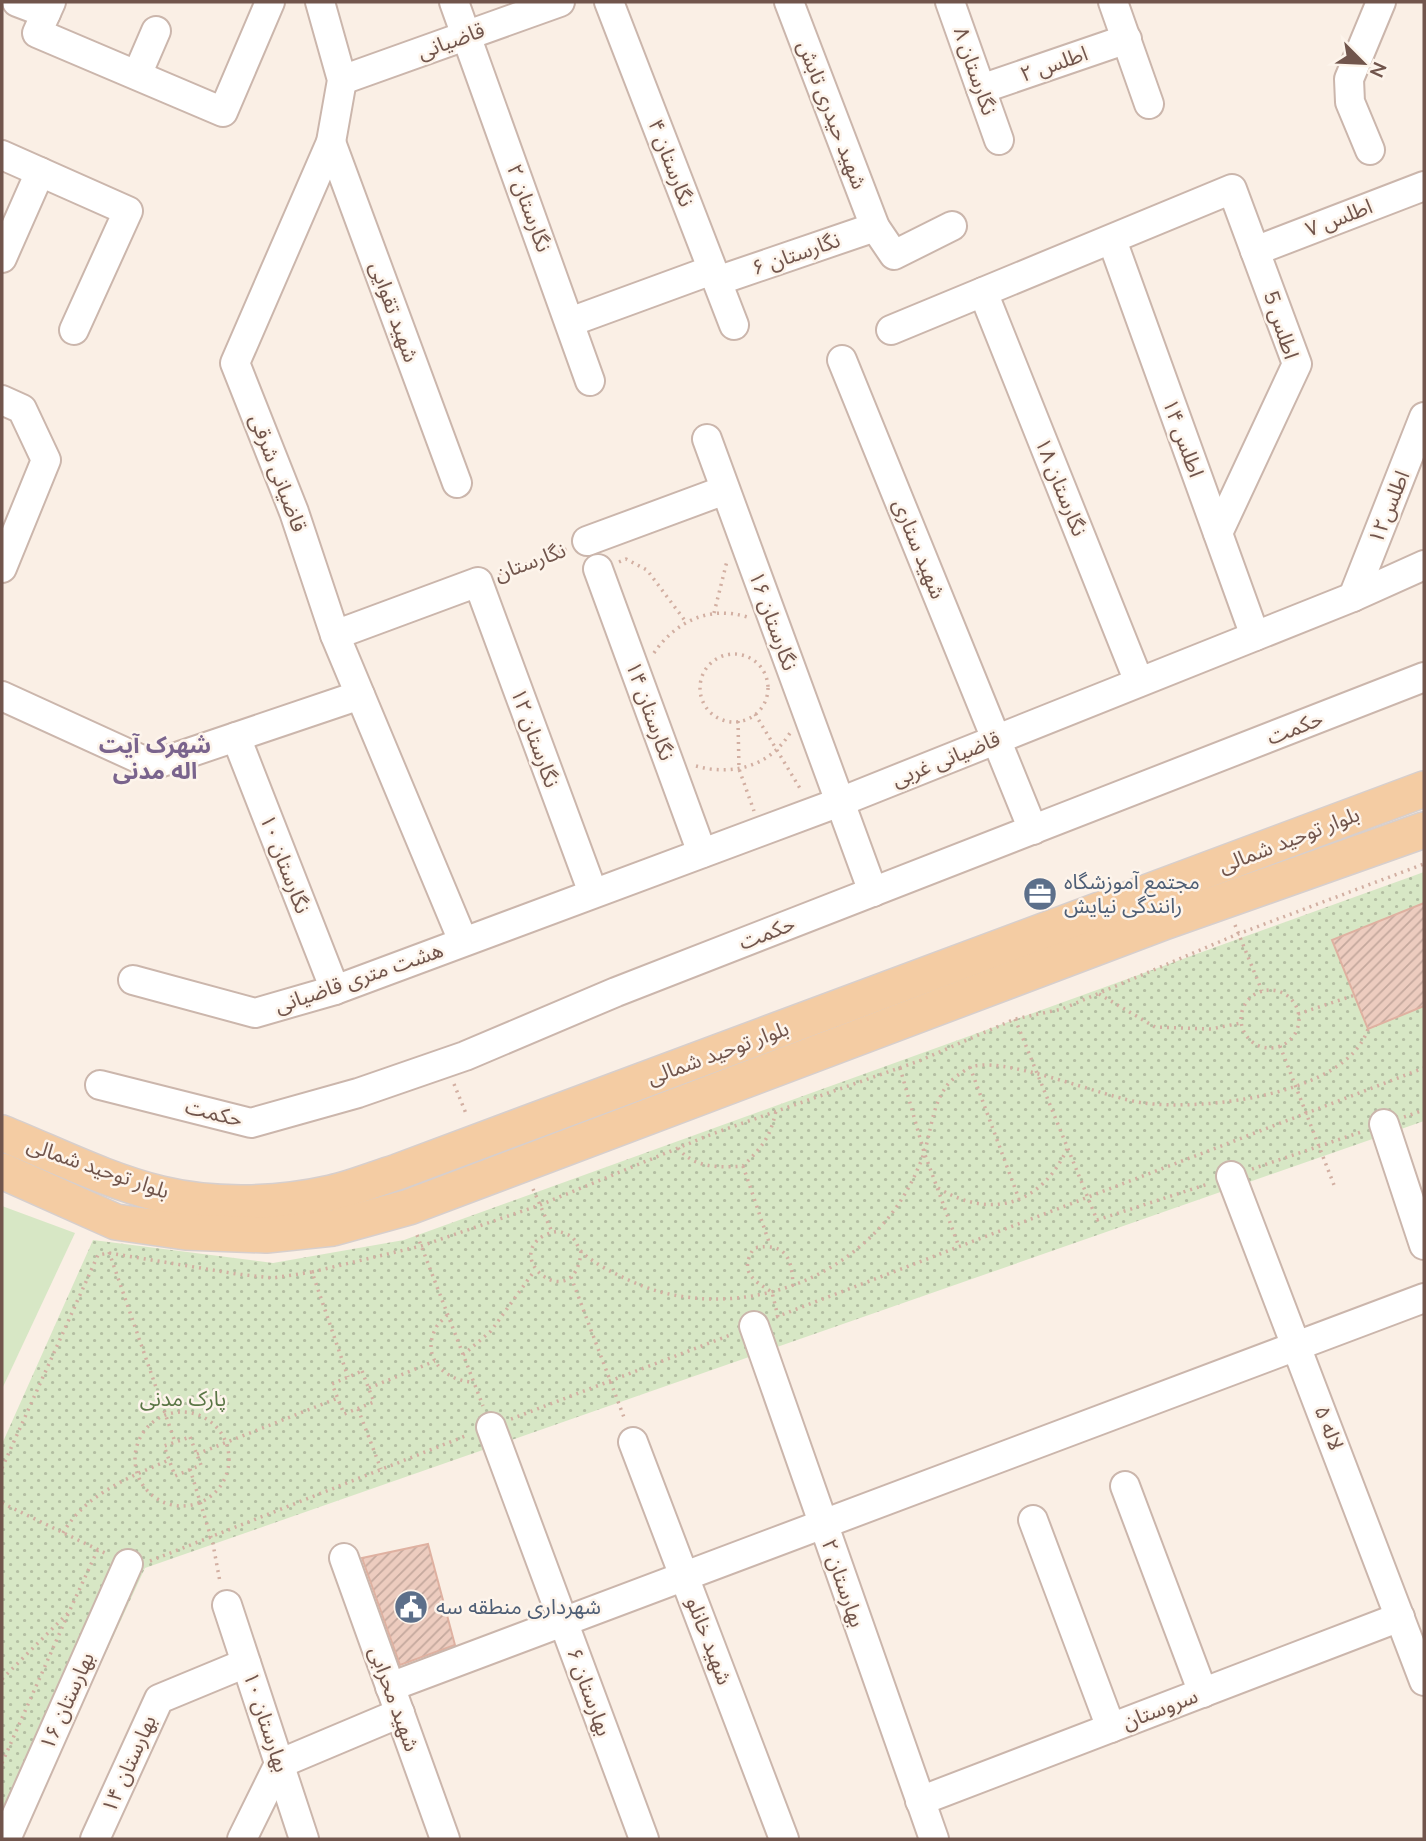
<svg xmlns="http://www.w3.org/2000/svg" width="1426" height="1841" font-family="Mulish,'Noto Sans Arabic',sans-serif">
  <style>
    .green { fill: url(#green-dots) }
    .pitch { fill: #d7e7c5 }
    .building { fill: url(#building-hatch); stroke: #dfb1a1; stroke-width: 2 }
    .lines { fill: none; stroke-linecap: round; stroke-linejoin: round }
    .minor-casing { stroke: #cbb6ac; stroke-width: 32 }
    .major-casing { stroke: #d7cfcd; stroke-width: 38 }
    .path { stroke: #d2afa2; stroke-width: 3.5; stroke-dasharray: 2 5; stroke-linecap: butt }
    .minor { stroke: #fff; stroke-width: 28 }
    .major { stroke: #f4cca3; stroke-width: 35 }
    .labels { text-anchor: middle; stroke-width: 5; stroke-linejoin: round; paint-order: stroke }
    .street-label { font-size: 21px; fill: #71554c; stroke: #fdf4eb }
    .service-label { font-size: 21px; fill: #4e5e75; stroke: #fdf4eb; text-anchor: start }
    .park-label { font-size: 21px; fill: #5a7645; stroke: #fdf4eb }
    .neighbourhood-label { font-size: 23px; font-weight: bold; fill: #7a648d; stroke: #fdf4eb }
  </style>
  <defs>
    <pattern id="green-dots" width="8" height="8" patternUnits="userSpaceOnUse" patternTransform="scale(1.75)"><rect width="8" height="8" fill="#d7e7c5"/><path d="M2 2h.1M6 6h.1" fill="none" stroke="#b3bea2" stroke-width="1.8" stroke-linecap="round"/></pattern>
    <pattern id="building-hatch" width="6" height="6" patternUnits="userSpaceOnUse" patternTransform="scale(1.75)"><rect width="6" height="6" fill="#edccbf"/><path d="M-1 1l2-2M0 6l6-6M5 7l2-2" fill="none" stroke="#c4a89d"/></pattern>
  </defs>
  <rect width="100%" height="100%" fill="#faefe5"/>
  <path class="green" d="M1424 872V1121L145 1568 20 1839H2V1444L93 1240 273 1263 404 1240Z"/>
  <path class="pitch" d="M2 1206 75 1233 2 1389Z"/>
  <g class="building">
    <path d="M1424 903V1006L1368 1029 1332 940Z"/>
    <path d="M428 1544 455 1645 400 1665 362 1558Z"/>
  </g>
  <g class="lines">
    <g class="minor-casing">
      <g id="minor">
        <path d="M17 2 46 13"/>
        <path d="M51 2 37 33 223 112 270 2"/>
        <path d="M320 2 342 80 331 142 235 363 294 512 335 635 463 941"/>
        <path d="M454 2 590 381"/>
        <path d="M609 2 734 325"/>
        <path d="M789 2 875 227 894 255 952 226"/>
        <path d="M950 2 999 140"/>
        <path d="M1113 2 1149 104"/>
        <path d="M137 75 156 31"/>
        <path d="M342 80 560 2"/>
        <path d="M981 89 1127 39"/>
        <path d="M331 142 457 483"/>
        <path d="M1370 150 1350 102 1349 79 1381 2"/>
        <path d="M2 155 128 211 74 330"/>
        <path d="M1112 240 1255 636"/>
        <path d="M1255 251 1424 186"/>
        <path d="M2 258 40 172"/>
        <path d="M717 281 875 227"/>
        <path d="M983 292 1139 682"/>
        <path d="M570 322 712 270"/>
        <path d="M891 330 1232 189 1297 364 1218 533"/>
        <path d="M842 360 1033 830"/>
        <path d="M2 400 22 409 46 460 2 568"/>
        <path d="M707 439 873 892"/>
        <path d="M587 541 725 490"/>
        <path d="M598 569 702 853"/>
        <path d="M1353 597 1424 417"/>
        <path d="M335 635 478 582 593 893"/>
        <path d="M2 696 153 765 360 695"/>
        <path d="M236 737 335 990"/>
        <path d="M133 980 255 1013 335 990 840 802 1353 597 1424 565"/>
        <path d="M100 1085 251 1123 358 1093 465 1056 616 992 1424 677"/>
        <path d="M1384 1124 1424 1245"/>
        <path d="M1231 1176 1424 1681"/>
        <path d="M754 1326 934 1839"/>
        <path d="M491 1427 644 1839"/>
        <path d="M633 1442 784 1839"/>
        <path d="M1125 1486 1203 1693"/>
        <path d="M1033 1520 1111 1728"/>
        <path d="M344 1558 445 1839"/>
        <path d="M227 1605 304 1839"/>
        <path d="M390 1687 1424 1298"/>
        <path d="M920 1801 1400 1617"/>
        <path d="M6 1839 128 1564"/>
        <path d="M95 1839 159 1699 246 1663"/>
        <path d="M242 1839 279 1764 400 1713"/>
      </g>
    </g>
    <g class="major-casing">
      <g id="major">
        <path d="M2 1133C54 1154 107 1181 161 1194 215 1207 278 1205 331 1193 353 1188 375 1179 397 1172L1424 789"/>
        <path d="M2 1171 116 1222 186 1232 266 1235 333 1228 409 1207 1164 922 1424 830"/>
      </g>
    </g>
    <g class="path">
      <path d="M619 562 626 559 647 570 686 622"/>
      <path d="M499 574 567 549"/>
      <path d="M714 613 727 561"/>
      <path d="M654 653C675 622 709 605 747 617"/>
      <circle cx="734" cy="688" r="34"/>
      <path d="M755 714 801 790"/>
      <path d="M738 721 739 769 754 811"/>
      <path d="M696 766C732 776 769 767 790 733"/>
      <path d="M1235 925 1262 991"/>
      <circle cx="1270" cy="1019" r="29"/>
      <path d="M1099 994 1155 1027 1211 1029 1241 1023"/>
      <path d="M1298 1014 1355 995"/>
      <path d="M1015 1019 1097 1220 1208 1184"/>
      <path d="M1280 1046 1334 1185"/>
      <path d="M970 1067 1019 1199"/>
      <path d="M900 1068 924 1152 959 1247"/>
      <path d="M454 1084 467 1116"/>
      <path d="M1404 1117 1424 1110"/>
      <path d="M678 1148C694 1168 719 1168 743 1166 762 1147 770 1138 776 1111"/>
      <path d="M743 1166 770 1245"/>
      <path d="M1252 1169 1361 1132"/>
      <path d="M938 1188C991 1220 1041 1205 1067 1149"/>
      <path d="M533 1189 552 1232"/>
      <path d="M417 1235 483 1406"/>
      <path d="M581 1251C576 1317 500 1259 545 1235 552 1232 559 1230 566 1234 575 1237 576 1243 580 1250 587 1258 602 1267 612 1272 630 1281 649 1290 669 1294 764 1315 868 1269 912 1181 917 1171 922 1160 925 1150 931 1130 933 1104 946 1087 950 1080 961 1073 967 1069 995 1051 1107 1099 1144 1103 1204 1111 1346 1095 1368 1029"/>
      <path d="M109 1252 175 1442"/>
      <path d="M312 1272 421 1246 540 1205 712 1134 919 1061 1015 1019 1062 1009 1238 934 1424 864"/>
      <path d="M571 1277 625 1420"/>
      <path d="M447 1315C444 1319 438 1323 436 1328 420 1357 445 1381 473 1382"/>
      <path d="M776 1317 1424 1068"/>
      <path d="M778 1317 772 1292C752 1280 739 1271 754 1248 786 1242 792 1258 793 1286"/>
      <path d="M463 1355 491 1331 535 1270"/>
      <path d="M362 1371 374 1402 344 1414 332 1384Z"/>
      <path d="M369 1388 435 1361"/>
      <path d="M358 1409 381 1469"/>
      <circle cx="182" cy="1459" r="47"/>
      <path d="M511 1419 733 1334"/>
      <path d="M190 1437 201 1465 175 1476 164 1446Z"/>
      <path d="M197 1454 338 1398"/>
      <path d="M2 1468 98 1255 109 1253 237 1274 273 1278 312 1272 348 1377"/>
      <path d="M190 1469 213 1544 220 1582"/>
      <path d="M2 1503 107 1554"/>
      <path d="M63 1533C85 1494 130 1477 169 1460"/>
      <path d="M150 1561 468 1435"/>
      <path d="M2 1679 69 1612 98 1549"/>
      <path d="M2 1763 69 1612"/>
    </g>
    <use href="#minor" class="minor"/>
    <use href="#major" class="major"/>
  </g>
  <defs>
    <g id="office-disc" transform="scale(1.75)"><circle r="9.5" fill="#5c6f8a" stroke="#fdf4eb"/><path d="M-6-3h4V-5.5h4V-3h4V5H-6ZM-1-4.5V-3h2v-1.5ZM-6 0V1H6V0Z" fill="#fff"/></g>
    <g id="civic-disc" transform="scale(1.75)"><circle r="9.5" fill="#5c6f8a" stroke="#fdf4eb"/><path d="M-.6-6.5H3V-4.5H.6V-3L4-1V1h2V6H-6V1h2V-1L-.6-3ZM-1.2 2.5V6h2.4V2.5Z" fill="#fff"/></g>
  </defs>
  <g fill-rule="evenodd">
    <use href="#office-disc" x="1040" y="894"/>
    <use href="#civic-disc" x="411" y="1607"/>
  </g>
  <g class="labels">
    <g class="street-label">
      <text transform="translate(451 41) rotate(-20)" y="7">قاضیانی</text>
      <text transform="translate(1054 64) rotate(-19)" y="7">اطلس ۲</text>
      <text transform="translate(975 71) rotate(71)" y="7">نگارستان ۸</text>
      <text transform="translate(832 115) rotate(69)" y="7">شهید حیدری تابش</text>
      <text transform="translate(671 163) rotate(69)" y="7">نگارستان ۴</text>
      <text transform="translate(529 208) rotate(70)" y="7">نگارستان ۲</text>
      <text transform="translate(1339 218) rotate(-21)" y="7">اطلس ۷</text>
      <text transform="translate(796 254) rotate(-19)" y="7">نگارستان ۶</text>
      <text transform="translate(394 312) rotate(70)" y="7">شهید تقوایی</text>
      <text transform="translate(1281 325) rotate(72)" y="7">اطلس 5</text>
      <text transform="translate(1183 438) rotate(70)" y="7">اطلس ۱۴</text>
      <text transform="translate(278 473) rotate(69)" y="7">قاضیانی شرقی</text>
      <text transform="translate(1061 487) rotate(68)" y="7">نگارستان ۱۸</text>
      <text transform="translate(1389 507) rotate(-68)" y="7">اطلس۱۲</text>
      <text transform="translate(919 549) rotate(68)" y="7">شهید ستاری</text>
      <text transform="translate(530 562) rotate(-20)" y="7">نگارستان</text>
      <text transform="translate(773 621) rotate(70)" y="7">نگارستان ۱۶</text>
      <text transform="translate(650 711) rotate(70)" y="7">نگارستان ۱۴</text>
      <text transform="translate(1295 728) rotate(-21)" y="7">حکمت</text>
      <text transform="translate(535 738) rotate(70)" y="7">نگارستان ۱۲</text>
      <text transform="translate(946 759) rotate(-22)" y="7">قاضیانی غربی</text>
      <text transform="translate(1289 840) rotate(-21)" y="7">بلوار توحید شمالی</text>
      <text transform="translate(285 864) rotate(69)" y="7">نگارستان ۱۰</text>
      <text transform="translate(767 933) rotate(-21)" y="7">حکمت</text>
      <text transform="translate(359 978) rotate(-19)" y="7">هشت متری قاضیانی</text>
      <text transform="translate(718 1053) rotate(-20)" y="7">بلوار توحید شمالی</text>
      <text transform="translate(214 1113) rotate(14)" y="7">حکمت</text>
      <text transform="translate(98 1168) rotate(19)" y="7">بلوار توحید شمالی</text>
      <text transform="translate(1329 1428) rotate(69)" y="7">لاله ۵</text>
      <text transform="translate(843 1583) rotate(71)" y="7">بهارستان ۲</text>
      <text transform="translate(709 1641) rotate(69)" y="7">شهید خانلو</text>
      <text transform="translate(589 1692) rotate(70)" y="7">بهارستان ۶</text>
      <text transform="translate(394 1699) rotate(70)" y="7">شهید محرابی</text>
      <text transform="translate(67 1701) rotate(-66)" y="7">بهارستان ۱۶</text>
      <text transform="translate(1160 1709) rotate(-21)" y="7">سروستان</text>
      <text transform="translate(266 1722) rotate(72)" y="7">بهارستان ۱۰</text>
      <text transform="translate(129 1764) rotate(-66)" y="7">بهارستان ۱۴</text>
    </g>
    <g class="service-label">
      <text x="1064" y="889">مجتمع آموزشگاه<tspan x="1064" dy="24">رانندگی نیایش</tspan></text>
      <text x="436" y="1614">شهرداری منطقه سه</text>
    </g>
    <g class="park-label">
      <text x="183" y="1406">پارک مدنی</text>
    </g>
    <g class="neighbourhood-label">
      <text x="155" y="753">شهرک آیت<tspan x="155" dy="26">اله مدنی</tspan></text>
    </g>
  </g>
  <rect width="1426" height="1841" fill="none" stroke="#71554c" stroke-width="7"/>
  <g transform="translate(1363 63) rotate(114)" stroke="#fdf4eb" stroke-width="5" paint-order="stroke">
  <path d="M0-5L12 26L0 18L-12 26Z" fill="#71554c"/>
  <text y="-10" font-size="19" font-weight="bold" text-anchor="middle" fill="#71554c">N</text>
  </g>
</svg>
